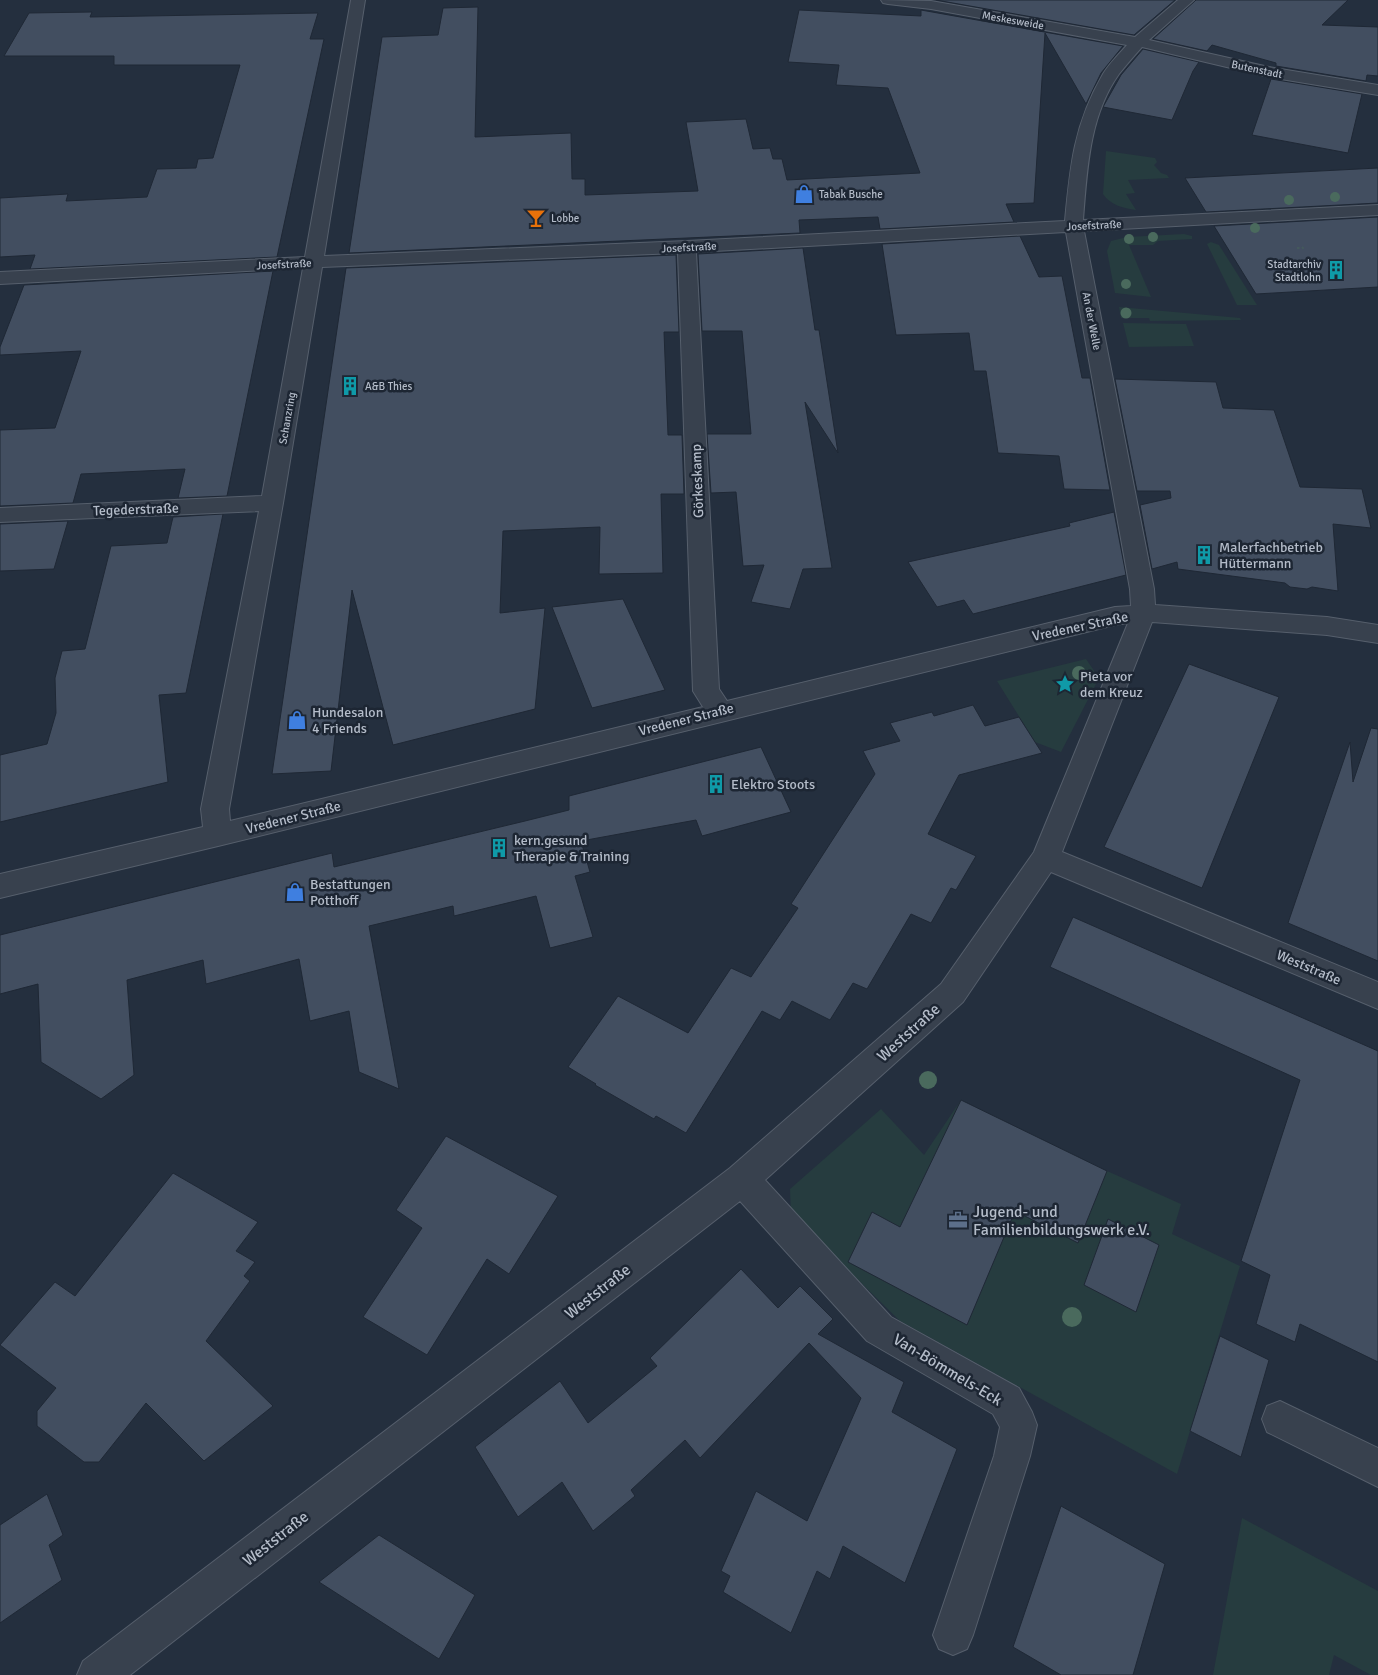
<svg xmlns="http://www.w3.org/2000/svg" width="1378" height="1675" font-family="Signika,sans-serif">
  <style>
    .green { fill: #263c3f }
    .building { fill: #424e60; stroke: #1f2835 }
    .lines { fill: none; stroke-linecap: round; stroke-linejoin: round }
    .minor-casing { stroke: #565f6c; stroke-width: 2 }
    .path { stroke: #44595c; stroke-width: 2; stroke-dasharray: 2.5 2.5; stroke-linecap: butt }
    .minor { fill: #38414e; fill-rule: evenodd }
    .tree { fill: #4a6a5d }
    .labels { text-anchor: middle; stroke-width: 5; stroke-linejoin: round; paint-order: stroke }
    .far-street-label { font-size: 11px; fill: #b4bcc9; stroke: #1d2633 }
    .far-poi-label { font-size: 11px; fill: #b4bcc9; stroke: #1d2633; text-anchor: start }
    .street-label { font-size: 14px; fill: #b4bcc9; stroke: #1d2633 }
    .poi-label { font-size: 14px; fill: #b4bcc9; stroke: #1d2633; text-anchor: start }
    .near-street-label { font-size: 16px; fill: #b4bcc9; stroke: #1d2633 }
    .near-poi-label { font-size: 16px; fill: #b4bcc9; stroke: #1d2633; text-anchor: start }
  </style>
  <rect width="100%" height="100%" fill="#242f3e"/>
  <g class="green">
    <path d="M1106 151 1155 158 1157 162 1154 165 1161 173 1167 175 1169 178 1128 180 1135 193 1126 194 1136 210C1123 208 1110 205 1103 194Z"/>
    <path d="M1184 234 1192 236V239L1158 241 1153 245H1129L1151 297 1115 293 1107 251 1111 241 1127 237Z"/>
    <path d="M1211 242 1219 245 1257 305H1237L1207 244Z"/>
    <path d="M1119 307 1240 318 1241 320 1150 321 1149 318H1121Z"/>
    <path d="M1123 323 1186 324 1194 346 1129 347Z"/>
    <path d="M1086 659 1099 678 1061 752 1035 742 997 681Z"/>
    <path d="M961 1100 1107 1171 1181 1204 1172 1234 1240 1266 1177 1474 900 1321 791 1214 790 1189 881 1109 924 1155Z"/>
    <path d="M1242 1518 1378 1591V1675H1371L1334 1655 1329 1675H1213Z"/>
  </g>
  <g class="building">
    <path d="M936 0H1175L1134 35Z"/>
    <path d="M1196 0H1348L1322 25 1378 27V76L1367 75 1366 81 1276 66V63L1212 45 1207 51 1153 39Z"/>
    <path d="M478 7 475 137 571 133 572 179H585V195L698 191 686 122 746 119 753 149 770 148 773 159H782L787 180 920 173 888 88 836 85 839 65 788 62 799 10 921 16V10L1123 46 1101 73 1086 104 1045 33 1034 203 1006 204 1014 222 880 229 878 217 799 220 800 233 349 253 382 37 438 35 443 8Z"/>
    <path d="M92 12 90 17 318 13 310 39H324L277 257 30 269 35 255 0 257V198L68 194 66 201 147 197 157 169 196 168 198 159 213 158 240 65H114V56H4L29 13Z"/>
    <path d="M1143 49 1199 62 1193 71 1172 120 1103 107 1121 75Z"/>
    <path d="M1271 79 1362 94 1348 153 1252 135Z"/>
    <path d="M1378 168V203L1206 212 1185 178Z"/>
    <path d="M1378 217V287L1256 294 1214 226Z"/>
    <path d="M1020 236 1039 277 1062 276 1082 378H1090L1110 490 1064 489 1059 456 998 453 986 371H974L969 333 896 335 882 244Z"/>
    <path d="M803 248 815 330H819L838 453 805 402 832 568 803 569 790 609 751 602 764 565 743 566 736 492 711 493 707 434H751L742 331H702L698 254Z"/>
    <path d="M676 255 679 332H664L668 435H682L684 494H661L663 573 599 574 600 527 503 531 500 613 545 608 535 709 393 745 352 590 331 771 272 774 346 268Z"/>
    <path d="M273 271 227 496 178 498 185 469 81 474 73 503 0 506V430L55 428 81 351 0 355V347L24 285Z"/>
    <path d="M1115 379 1216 382 1223 408 1274 410 1300 487 1362 489 1371 528 1333 524 1338 591 1312 587 1307 589 1290 587 1285 583 1178 569 1177 562 1152 569 1140 505 1171 498 1170 491H1137Z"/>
    <path d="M1114 512 1126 575 973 614 964 600 937 607 908 562 1070 526 1069 523Z"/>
    <path d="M223 514 186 693 159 695 168 782 0 822V755L47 744 56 713 55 678 62 651 85 649 111 546 167 543 173 517Z"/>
    <path d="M68 521 54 569 0 571V524Z"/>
    <path d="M623 599 665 690 592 708 552 607Z"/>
    <path d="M1189 664 1279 697 1202 888 1104 847Z"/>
    <path d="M973 705 985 726 1019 717 1042 753 959 775 928 834 976 856 956 890 951 888 931 923 911 914 867 989 853 983 830 1020 792 1001 780 1020 762 1011 686 1133 656 1116 654 1119 595 1085 596 1084 568 1067 618 996 688 1033 731 968 751 977 798 908 791 904 875 774 863 751 900 741 890 723 932 712 934 716Z"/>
    <path d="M1371 728 1378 729V961L1288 923 1350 742 1353 782Z"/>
    <path d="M761 747 791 812 702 836 696 820 581 841 590 872 575 876 593 937 550 948 536 896 454 916 453 906 369 926 399 1089 359 1072 349 1011 310 1021 299 959 206 984 203 960 127 980 134 1075 101 1099 41 1062 38 984 0 994V935L332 853 334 867 525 821 569 810V796Z"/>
    <path d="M1073 917 1378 1051V1362L1300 1324 1295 1342 1256 1324 1270 1275 1241 1261 1300 1080 1050 967Z"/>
    <path d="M961 1100 1107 1171 1078 1243 1015 1211 967 1325 848 1262 872 1212 900 1227Z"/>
    <path d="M446 1136 558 1196 509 1274 487 1259 427 1355 363 1317 422 1228 396 1210Z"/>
    <path d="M173 1173 258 1222 236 1251 255 1262 244 1276 250 1281 206 1341 273 1406 204 1461 146 1403 99 1462H84L37 1426V1411L56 1388 0 1345 55 1282 75 1296Z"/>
    <path d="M1108 1219 1159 1245 1136 1312 1084 1285Z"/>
    <path d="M741 1269 778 1308 800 1286 833 1319 818 1334 904 1382 892 1412 957 1449 905 1583 843 1546 830 1579 817 1571 791 1633 723 1592 730 1576 721 1571 756 1491 807 1521 861 1398 809 1343 700 1458 685 1440 631 1490 635 1496 593 1531 562 1482 518 1517 475 1447 560 1381 588 1423 657 1366 650 1358Z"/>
    <path d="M1220 1336 1269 1360 1241 1457 1190 1431Z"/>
    <path d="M47 1494 63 1535 49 1545 62 1580 0 1623V1525Z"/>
    <path d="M1061 1506 1165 1564 1133 1675H1061L1013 1647Z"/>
    <path d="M379 1535 475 1595 439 1659 319 1582Z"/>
  </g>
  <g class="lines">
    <g class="minor-casing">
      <g id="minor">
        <path d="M351 0H365L324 256 687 241 1065 221C1070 166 1074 124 1103 74 1109 64 1119 54 1127 45L931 9 888 4 883 3 881 0 931 1 1135 37 1178 0H1194L1149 40 1269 67 1378 85V95L1269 77 1142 47C1134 56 1126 65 1119 74 1089 116 1087 171 1083 220L1378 205V215L1084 231 1154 589 1155 605 1327 617 1378 625V643L1327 635 1152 622 1062 852 1378 982V1009L1051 872 963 1002 765 1180 891 1317 1019 1388 1032 1412 1037 1425 1030 1456 973 1635 967 1649 953 1655 939 1649 933 1635 994 1456 1000 1427 993 1414 867 1341 740 1201 130 1675H77L83 1661 730 1168 941 984 1034 852 1128 623 1115 625 218 846 0 898V874L203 827 201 809 259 511 0 522V508L262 496 303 268 0 284V272L305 257ZM1066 232 1130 589 1131 606 1115 607 727 701 719 689 696 252ZM678 253 693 691 703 707 230 821 229 809 283 503 322 267Z"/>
        <path d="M1280 1401 1378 1448V1487L1267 1432 1262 1419 1267 1406Z"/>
      </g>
    </g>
    <path class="path" d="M1297 248H1303L1301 245"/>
    <use href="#minor" class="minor"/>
  </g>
  <g class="tree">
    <circle cx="1335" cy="197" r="5"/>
    <circle cx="1289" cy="200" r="5"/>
    <circle cx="1255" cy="228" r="5"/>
    <circle cx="1153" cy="237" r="5"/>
    <circle cx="1129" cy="239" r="5"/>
    <circle cx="1126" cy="284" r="5"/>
    <circle cx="1126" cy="313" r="5.5"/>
    <circle cx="1079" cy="673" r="7"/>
    <circle cx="928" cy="1080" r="9"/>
    <circle cx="1072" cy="1317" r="10"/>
  </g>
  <defs>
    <g id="shop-bare" transform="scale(1.5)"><path d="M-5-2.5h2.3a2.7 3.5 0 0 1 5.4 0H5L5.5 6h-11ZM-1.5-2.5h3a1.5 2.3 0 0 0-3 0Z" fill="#3f7fe0" stroke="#1d2633" stroke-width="2.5" paint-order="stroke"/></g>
    <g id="bar-bare" transform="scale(1.5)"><path d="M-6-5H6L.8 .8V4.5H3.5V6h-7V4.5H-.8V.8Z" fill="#e8710a" stroke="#1d2633" stroke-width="2.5" paint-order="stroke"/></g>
    <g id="building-bare" transform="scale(1.5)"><path d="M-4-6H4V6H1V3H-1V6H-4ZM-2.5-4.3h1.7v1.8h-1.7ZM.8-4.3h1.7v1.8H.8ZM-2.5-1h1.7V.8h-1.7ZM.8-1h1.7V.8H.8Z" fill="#0f9aa8" stroke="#1d2633" stroke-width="2.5" paint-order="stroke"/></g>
    <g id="sight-bare" transform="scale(1.5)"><path d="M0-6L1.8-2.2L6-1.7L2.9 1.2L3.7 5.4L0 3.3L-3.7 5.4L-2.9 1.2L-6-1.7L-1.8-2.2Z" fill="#0f9aa8" stroke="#1d2633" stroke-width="2.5" paint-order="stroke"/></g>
    <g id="office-bare" transform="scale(1.5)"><path d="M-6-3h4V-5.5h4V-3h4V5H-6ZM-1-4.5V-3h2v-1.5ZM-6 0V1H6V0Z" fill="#5c6f8a" stroke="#1d2633" stroke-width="2.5" paint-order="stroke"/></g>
  </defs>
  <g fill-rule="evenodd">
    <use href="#shop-bare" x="804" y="194"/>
    <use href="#bar-bare" x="536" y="218"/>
    <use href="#building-bare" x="1336" y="270"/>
    <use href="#building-bare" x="350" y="386"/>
    <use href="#building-bare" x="1204" y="555"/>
    <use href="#sight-bare" x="1065" y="684"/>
    <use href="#shop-bare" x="297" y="720"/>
    <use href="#building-bare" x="716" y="784"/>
    <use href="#building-bare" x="499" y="848"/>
    <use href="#shop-bare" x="295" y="892"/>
    <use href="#office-bare" x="958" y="1220"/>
  </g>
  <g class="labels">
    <g class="far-street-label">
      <text transform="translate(1013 20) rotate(10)" y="4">Meskesweide</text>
      <text transform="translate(1257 69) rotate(12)" y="4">Butenstadt</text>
      <text transform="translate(1094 225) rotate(-3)" y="4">Josefstraße</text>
      <text transform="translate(689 247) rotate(-3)" y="4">Josefstraße</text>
      <text transform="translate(284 264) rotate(-3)" y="4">Josefstraße</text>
      <text transform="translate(1092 321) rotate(79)" y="4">An der Welle</text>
      <text transform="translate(287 418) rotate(-80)" y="4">Schanzring</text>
    </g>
    <g class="far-poi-label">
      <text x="819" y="198">Tabak Busche</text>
      <text x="551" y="222">Lobbe</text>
      <text x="1321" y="268" text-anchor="end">Stadtarchiv<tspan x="1321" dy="13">Stadtlohn</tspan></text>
      <text x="365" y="390">A&amp;B Thies</text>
    </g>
    <g class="street-label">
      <text transform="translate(697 481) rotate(-92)" y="5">Görkeskamp</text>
      <text transform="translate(136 509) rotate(-2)" y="5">Tegederstraße</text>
      <text transform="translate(1080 626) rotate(-12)" y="5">Vredener Straße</text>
      <text transform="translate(686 719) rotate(-14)" y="5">Vredener Straße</text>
      <text transform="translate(293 817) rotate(-14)" y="5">Vredener Straße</text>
      <text transform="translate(1309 967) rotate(23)" y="5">Weststraße</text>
    </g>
    <g class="poi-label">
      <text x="1219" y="552">Malerfachbetrieb<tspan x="1219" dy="16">Hüttermann</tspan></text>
      <text x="1080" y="681">Pieta vor<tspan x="1080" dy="16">dem Kreuz</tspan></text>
      <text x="312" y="717">Hundesalon<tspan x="312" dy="16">4 Friends</tspan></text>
      <text x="731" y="789">Elektro Stoots</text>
      <text x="514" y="845">kern.gesund<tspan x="514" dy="16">Therapie &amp; Training</tspan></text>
      <text x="310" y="889">Bestattungen<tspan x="310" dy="16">Potthoff</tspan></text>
    </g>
    <g class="near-street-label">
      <text transform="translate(908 1032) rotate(-42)" y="6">Weststraße</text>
      <text transform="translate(597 1291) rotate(-38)" y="6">Weststraße</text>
      <text transform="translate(948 1369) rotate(31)" y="6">Van-Bömmels-Eck</text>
      <text transform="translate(275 1538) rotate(-38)" y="6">Weststraße</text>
    </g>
    <g class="near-poi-label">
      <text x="973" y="1217">Jugend- und<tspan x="973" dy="18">Familienbildungswerk e.V.</tspan></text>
    </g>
  </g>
</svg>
